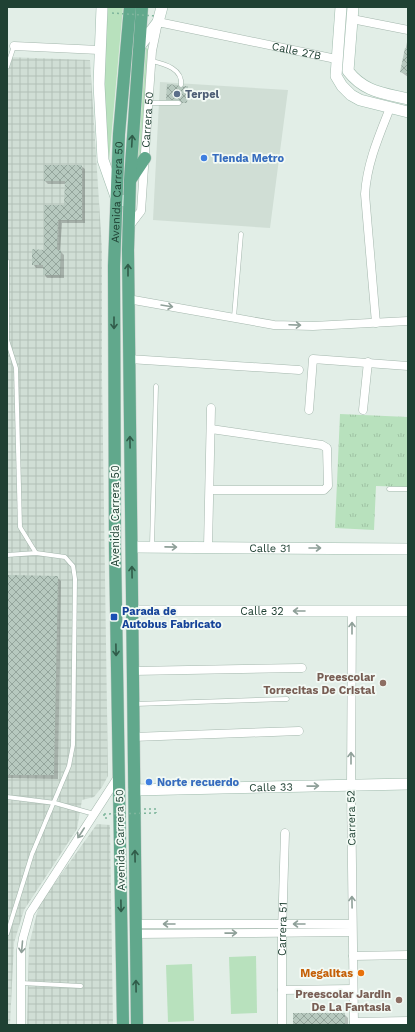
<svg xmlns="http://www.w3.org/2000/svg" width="415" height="1032" font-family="'Work Sans',sans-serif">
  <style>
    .built { fill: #d0ded5 }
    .industrial { fill: url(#industrial-grid) }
    .green { fill: #b8e1bd }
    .park { fill: url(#park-tufts) }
    .shadow { fill: #0003 }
    .building { fill: url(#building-cross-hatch) }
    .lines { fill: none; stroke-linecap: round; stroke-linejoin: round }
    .lane-casing { stroke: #a4b7ad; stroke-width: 5 }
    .street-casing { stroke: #a4b7ad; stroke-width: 9 }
    .secondary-casing { stroke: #9fbbad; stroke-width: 12 }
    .primary-casing { stroke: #c0cac6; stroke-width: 13 }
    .path { stroke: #7eb59c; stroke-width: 1.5; stroke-dasharray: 2 3; stroke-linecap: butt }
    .lane { stroke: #fff; stroke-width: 4 }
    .street { stroke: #fff; stroke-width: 8 }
    .secondary { stroke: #fff; stroke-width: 11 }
    .primary { stroke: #61a88c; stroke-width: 12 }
    .path-bridge { stroke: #7eb59c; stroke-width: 1.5; stroke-dasharray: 2 3; stroke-linecap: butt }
    .oneway { stroke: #305b49 }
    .oneway2 { stroke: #8fa099 }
    .service-dot { fill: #5c6f8a; stroke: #f3faf5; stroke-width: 1.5 }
    .shop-dot { fill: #3f7fe0; stroke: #f3faf5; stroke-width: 1.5 }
    .transit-dot { fill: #1a4fb4; stroke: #f3faf5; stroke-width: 1.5 }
    .education-dot { fill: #8d6e63; stroke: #f3faf5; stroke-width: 1.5 }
    .food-dot { fill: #e8710a; stroke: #f3faf5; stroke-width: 1.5 }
    .labels { text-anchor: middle; stroke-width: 3.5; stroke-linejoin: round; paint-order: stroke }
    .street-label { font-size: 11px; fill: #1f4133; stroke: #f3faf5 }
    .service-label { font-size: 11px; font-weight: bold; fill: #4e5e75; stroke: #f3faf5; text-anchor: start }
    .shop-label { font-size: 11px; font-weight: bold; fill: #366cbe; stroke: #f3faf5; text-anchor: start }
    .transit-label { font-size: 11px; font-weight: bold; fill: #164399; stroke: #f3faf5; text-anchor: start }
    .education-label { font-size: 11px; font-weight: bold; fill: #785e54; stroke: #f3faf5; text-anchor: end }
    .food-label { font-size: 11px; font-weight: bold; fill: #c56008; stroke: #f3faf5; text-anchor: end }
  </style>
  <defs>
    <pattern id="industrial-grid" width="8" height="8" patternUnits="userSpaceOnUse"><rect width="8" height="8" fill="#d0ded5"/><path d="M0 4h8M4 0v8" fill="none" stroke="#b2c0b7"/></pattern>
    <pattern id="park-tufts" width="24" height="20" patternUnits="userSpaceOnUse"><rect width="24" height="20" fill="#b8e1bd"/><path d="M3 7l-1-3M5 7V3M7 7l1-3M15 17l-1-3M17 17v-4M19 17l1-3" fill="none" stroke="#9ec2a3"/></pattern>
    <pattern id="building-cross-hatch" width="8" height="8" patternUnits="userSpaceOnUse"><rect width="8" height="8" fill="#b7c9bf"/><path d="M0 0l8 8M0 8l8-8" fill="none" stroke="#94a59c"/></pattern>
  </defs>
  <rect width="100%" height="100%" fill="#e2eee7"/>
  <path class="built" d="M160 82 288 90 270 228 153 220Z"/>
  <g class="industrial">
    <path d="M7 57 90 60 102 249V377L108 776 102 787 94 797 82 800 77 829 24 910 14 943 10 1025H7Z"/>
    <path d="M97 824 110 825 113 1025H27L29 945 39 905Z"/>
  </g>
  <g class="green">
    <path d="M108 7H123L109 161 103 81Z"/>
    <path d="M146 48 149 49 141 158H138Z"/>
    <path d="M256 956 257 1013 231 1014 229 957Z"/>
    <path d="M192 964 194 1021 168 1022 166 965Z"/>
  </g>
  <path class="park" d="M340 414 408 417V487L376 486 374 530 335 528Z"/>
  <g class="shadow">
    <path d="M408 37V77L401 72Z"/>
    <path d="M188 87 187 103H184L181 100V90Z"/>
    <path d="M81 166 85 169V223H62L60 251 64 255V278H47L44 274V268H36L33 264 45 251V206H65L66 184H48L45 181Z"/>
    <path d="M7 576 57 577 61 581 58 779 7 778Z"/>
    <path d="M344 1014 348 1018V1025H294Z"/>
  </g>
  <g class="building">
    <path d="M405 48H408V74L400 72Z"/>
    <path d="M167 84 178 85 181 88 184 86H188L187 103H182L179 100H166Z"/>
    <path d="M44 165H82V220H58L57 250H61L60 275H43V265H32V249L44 250V205H64L65 181H44Z"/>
    <path d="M7 575 58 576 54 775H7Z"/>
    <rect x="293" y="1013" width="52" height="12"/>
  </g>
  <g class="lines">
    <g class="lane-casing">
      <g id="lane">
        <path d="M152 61C165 64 183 69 181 85"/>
        <path d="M7 67 14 46"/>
        <path d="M149 103H179"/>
        <path d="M7 261V340L16 368 20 527 36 553"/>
        <path d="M234 317 241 234"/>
        <path d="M389 489H408"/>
        <path d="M152 546 156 386"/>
        <path d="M7 555 36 553 65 557 73 566 75 579 73 745 69 766 32 854 7 934"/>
        <path d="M135 704 287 699"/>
        <path d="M7 797 55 803 94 814"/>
        <path d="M21 983 81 986"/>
      </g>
    </g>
    <g class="street-casing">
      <g id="street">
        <path d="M352 19 408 30"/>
        <path d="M14 46 99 50"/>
        <path id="s1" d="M128 228 141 211 152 51 158 22 336 59"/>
        <path d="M128 299 274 325 313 326 408 321"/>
        <path d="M376 323 365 194C367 163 379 136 390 108"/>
        <path d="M129 359 299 370"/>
        <path d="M309 410 313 359 408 366"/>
        <path d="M363 410 368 362"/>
        <path d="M211 490H324L328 486 327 448 322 445 211 429"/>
        <path d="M208 547 211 408"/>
        <path d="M352 611 351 786 354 1025"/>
        <path d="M133 671 302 668"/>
        <path d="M133 737 299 731"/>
        <path d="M135 924H352"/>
        <path d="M136 934 352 932"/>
        <path d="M353 956 408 955"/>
        <path d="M282 990 353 989"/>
        <path d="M354 1022 408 1021"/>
        <path d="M21 1025V950L23 938 30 913 118 777"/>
        <path id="s2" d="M282 1025V932L285 833"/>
      </g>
    </g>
    <g class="secondary-casing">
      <g id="secondary">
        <path d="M102 7 99 84 103 160 117 200 129 201"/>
        <path d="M341 7 336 76 342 86 351 95 360 100 408 112"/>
        <path d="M353 7 348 71C364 92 384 93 408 99"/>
        <path d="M139 47 158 22 162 7"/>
        <path id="s3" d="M132 547 408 549"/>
        <path id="s4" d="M116 611H408"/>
        <path id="s5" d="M134 790 408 784"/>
      </g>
    </g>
    <g class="primary-casing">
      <g id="primary">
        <path d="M131 179 145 158"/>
        <path id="s6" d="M123 1025 115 548 114 266 119 134 130 7"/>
        <path d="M137 1025 128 250 130 180 142 7"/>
      </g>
    </g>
    <g class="path">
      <path d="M144 809H156V813"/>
      <path d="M104 814V818H110"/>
    </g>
    <use href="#lane" class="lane"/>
    <use href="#street" class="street"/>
    <use href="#secondary" class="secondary"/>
    <use href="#primary" class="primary"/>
    <g class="path-bridge">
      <path d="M112 13 156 16"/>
      <path d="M104 814 156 813"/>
    </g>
  </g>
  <defs><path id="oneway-shaft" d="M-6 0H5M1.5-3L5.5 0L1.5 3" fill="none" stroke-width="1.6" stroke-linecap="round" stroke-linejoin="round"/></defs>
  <g class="oneway">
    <use href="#oneway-shaft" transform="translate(132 141) rotate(-87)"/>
    <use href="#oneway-shaft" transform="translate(128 270) rotate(-90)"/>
    <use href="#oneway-shaft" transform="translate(114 323) rotate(90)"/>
    <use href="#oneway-shaft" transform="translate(130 442) rotate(-91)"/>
    <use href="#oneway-shaft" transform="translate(132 572) rotate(-91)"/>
    <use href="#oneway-shaft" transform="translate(116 650) rotate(89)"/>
    <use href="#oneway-shaft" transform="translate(135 856) rotate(-91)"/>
    <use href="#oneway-shaft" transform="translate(121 906) rotate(89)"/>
    <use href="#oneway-shaft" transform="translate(136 986) rotate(-91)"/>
  </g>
  <g class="oneway2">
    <use href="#oneway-shaft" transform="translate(167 306) rotate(9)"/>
    <use href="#oneway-shaft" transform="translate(295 325) rotate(2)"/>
    <use href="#oneway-shaft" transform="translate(171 547) rotate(1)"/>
    <use href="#oneway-shaft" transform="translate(315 548)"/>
    <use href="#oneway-shaft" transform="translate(299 611) rotate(180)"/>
    <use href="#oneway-shaft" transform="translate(352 628) rotate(-90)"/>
    <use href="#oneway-shaft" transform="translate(351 758) rotate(-90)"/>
    <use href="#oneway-shaft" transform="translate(313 786) rotate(-1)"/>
    <use href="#oneway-shaft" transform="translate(81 833) rotate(123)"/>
    <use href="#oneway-shaft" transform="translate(352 902) rotate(-91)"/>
    <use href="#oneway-shaft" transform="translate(169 924) rotate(180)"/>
    <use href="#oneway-shaft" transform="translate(299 924) rotate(180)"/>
    <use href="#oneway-shaft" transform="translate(231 933) rotate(-1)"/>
    <use href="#oneway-shaft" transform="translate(22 947) rotate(95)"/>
  </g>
  <circle class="service-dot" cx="177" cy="94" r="4"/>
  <g class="shop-dot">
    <circle cx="204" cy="158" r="4"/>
    <circle cx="149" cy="782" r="4"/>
  </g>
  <rect class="transit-dot" x="110" y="613" width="8" height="8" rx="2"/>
  <g class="education-dot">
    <circle cx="383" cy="683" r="4"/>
    <circle cx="399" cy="1000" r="4"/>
  </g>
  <circle class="food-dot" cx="361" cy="973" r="4"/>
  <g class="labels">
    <g class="street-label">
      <text dy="4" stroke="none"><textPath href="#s1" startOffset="353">Calle 27B</textPath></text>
      <text dy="4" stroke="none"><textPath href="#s1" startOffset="113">Carrera 50</textPath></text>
      <text dy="4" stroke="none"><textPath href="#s6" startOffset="833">Avenida Carrera 50</textPath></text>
      <text transform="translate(115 516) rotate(-90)" y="4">Avenida Carrera 50</text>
      <text dy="4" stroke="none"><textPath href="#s3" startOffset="138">Calle 31</textPath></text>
      <text dy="4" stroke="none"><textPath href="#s4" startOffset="146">Calle 32</textPath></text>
      <text dy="4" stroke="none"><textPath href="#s5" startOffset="137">Calle 33</textPath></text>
      <text transform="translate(351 818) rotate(-91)" y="4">Carrera 52</text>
      <text transform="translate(120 840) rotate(-91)" y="4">Avenida Carrera 50</text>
      <text dy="4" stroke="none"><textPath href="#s2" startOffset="96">Carrera 51</textPath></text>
    </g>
    <g class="service-label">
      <text x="185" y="98">Terpel</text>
    </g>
    <g class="shop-label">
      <text x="212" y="162">Tienda Metro</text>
      <text x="157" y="786">Norte recuerdo</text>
    </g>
    <g class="transit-label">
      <text x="122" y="615">Parada de<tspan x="122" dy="13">Autobus Fabricato</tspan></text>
    </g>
    <g class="education-label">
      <text x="375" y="681">Preescolar<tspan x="375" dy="13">Torrecitas De Cristal</tspan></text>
      <text x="391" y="998">Preescolar Jardin<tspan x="391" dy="13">De La Fantasia</tspan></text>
    </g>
    <g class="food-label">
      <text x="353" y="977">Megalitas</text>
    </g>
  </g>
  <rect width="415" height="1032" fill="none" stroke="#1f4133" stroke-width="16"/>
</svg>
